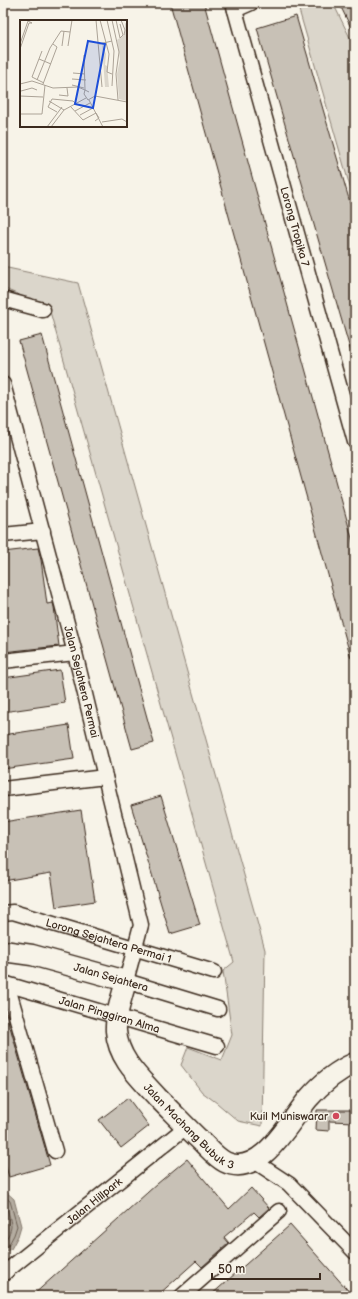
<svg xmlns="http://www.w3.org/2000/svg" width="358" height="1299" font-family="'Balsamiq Sans',sans-serif">
  <style>
    .green { fill: #dbd6cb; stroke: #8b8074 }
    .water { fill: #b4aca0; stroke: #84786c }
    .lines { fill: none; stroke-linecap: round; stroke-linejoin: round }
    .shore { stroke: #6b5e52; stroke-width: 1 }
    .building { fill: #c8c1b6; stroke: #3b2a1e }
    .street-casing { stroke: #3b2a1e; stroke-width: 17 }
    .secondary-casing { stroke: #3b2a1e; stroke-width: 23 }
    .street { stroke: #f7f3e8; stroke-width: 14 }
    .secondary { stroke: #f7f3e8; stroke-width: 20 }
    .poi-dot { fill: #d1495b; stroke: #f7f3e8; stroke-width: 1.5 }
    .labels { text-anchor: middle; stroke-width: 3; stroke-linejoin: round; paint-order: stroke }
    .street-label { font-size: 11px; fill: #3b2a1e; stroke: #f7f3e8 }
    .poi-label { font-size: 11px; fill: #3b2a1e; stroke: #f7f3e8; text-anchor: end }
    .inset-road { fill: none; stroke: #aca397; stroke-width: 1 }
    .view { fill: #1d4ed8; fill-opacity: 0.15; stroke: #1d4ed8; stroke-width: 2 }
    .inset-edge { fill: none; stroke: #3b2a1e; stroke-width: 2 }
  </style>
  <rect width="100%" height="100%" fill="#f7f3e8"/>
  <filter id="ink" filterUnits="userSpaceOnUse"><feTurbulence type="fractalNoise" baseFrequency=".025" numOctaves="2"/><feDisplacementMap in="SourceGraphic" scale="8" xChannelSelector="R" yChannelSelector="G"/><feConvolveMatrix kernelMatrix="1 2 1 2 8 2 1 2 1" color-interpolation-filters="sRGB"/></filter>
  <g filter="url(#ink)">
    <g class="green">
      <path d="M297 3H333L355 48V204Z"/>
      <path d="M3 267 78 283 265 950 262 1126 238 1121 217 1103 202 1092 181 1065 188 1047 222 1060 232 1035 223 971 234 962 49 308 3 288Z"/>
    </g>
    <path class="water" d="M3 1189 14 1199 21 1226 18 1236 11 1249 3 1252Z"/>
    <g class="lines">
      <g class="shore">
        <path d="M3 1195 10 1201 17 1226 14 1235 8 1246 3 1248"/>
        <path d="M3 1202C7 1205 11 1221 11 1226 11 1231 7 1239 3 1243"/>
      </g>
    </g>
    <g class="building">
      <path d="M170 3H204L355 549V657L351 658Z"/>
      <path d="M339 3H355V36Z"/>
      <path d="M296 16 355 220V355L352 356 257 28Z"/>
      <path d="M42 335 154 743 132 749 19 341Z"/>
      <path d="M38 548 41 560 47 604 53 603 54 607 59 646 3 652V552Z"/>
      <path d="M60 670 65 703 3 712V678Z"/>
      <path d="M69 725 74 759 3 769V735Z"/>
      <path d="M161 796 200 925 170 934 131 805Z"/>
      <path d="M81 810 95 901 56 907 51 873 3 881V822Z"/>
      <path d="M6 1013 50 1165 9 1177 3 1157V1014Z"/>
      <path d="M128 1098 149 1126 121 1148 99 1120Z"/>
      <path d="M317 1110H355V1122L329 1121V1131L316 1130Z"/>
      <path d="M187 1159 229 1209 251 1188 269 1208 259 1217 254 1212 224 1237 229 1243 202 1267 196 1261 157 1296H32L157 1184Z"/>
      <path d="M290 1225 353 1296H210Z"/>
    </g>
    <g class="lines">
      <g class="street-casing">
        <g id="street">
          <path id="s1" d="M233 3 355 442"/>
          <path d="M235 10 251 3"/>
          <path d="M3 299 43 310"/>
          <path id="s2" d="M3 384 75 653 141 925 126 981 218 1009"/>
          <path d="M3 535 43 531"/>
          <path d="M3 661 75 653"/>
          <path d="M3 789 105 777"/>
          <path id="s3" d="M3 913 13 912 214 972"/>
          <path id="s4" d="M3 983 217 1046"/>
          <path d="M7 984 55 1151"/>
          <path d="M254 1161 289 1184 355 1252"/>
          <path id="s5" d="M3 1274 186 1127"/>
          <path d="M182 1296 279 1211"/>
        </g>
      </g>
      <g class="secondary-casing">
        <g id="secondary">
          <path id="s6" d="M3 951 32 955 126 981C122 997 115 1015 116 1031 118 1059 140 1078 157 1097 173 1113 188 1129 204 1144 210 1150 217 1158 225 1162 260 1179 290 1121 308 1099 321 1084 336 1071 355 1063"/>
        </g>
      </g>
      <use href="#street" class="street"/>
      <use href="#secondary" class="secondary"/>
    </g>
  </g>
  <circle class="poi-dot" cx="336" cy="1116" r="4"/>
  <g class="labels">
    <g class="street-label">
      <text dy="4" stroke="none"><textPath href="#s1" startOffset="232">Lorong Tropika 7</textPath></text>
      <text dy="4" stroke="none"><textPath href="#s2" startOffset="308">Jalan Sejahtera Permai</textPath></text>
      <text dy="4" stroke="none"><textPath href="#s3" startOffset="110">Lorong Sejahtera Permai 1</textPath></text>
      <text transform="translate(111 977) rotate(16)" y="4">Jalan Sejahtera</text>
      <text dy="4" stroke="none"><textPath href="#s4" startOffset="111">Jalan Pinggiran Alma</textPath></text>
      <text dy="4" stroke="none"><textPath href="#s6" startOffset="301">Jalan Machang Bubuk 3</textPath></text>
      <text dy="4" stroke="none"><textPath href="#s5" startOffset="117">Jalan Hillpark</textPath></text>
    </g>
    <g class="poi-label">
      <text x="328" y="1120">Kuil Muniswarar</text>
    </g>
  </g>
  <g transform="translate(20 20)">
    <rect width="107" height="107" fill="#f7f3e8"/>
    <path d="M105 3 107 4V81L99 79 97 54 100 39 97 20 105 14ZM82 24 86 34 85 45 87 46 89 67H85Z" fill="#dbd6cb"/>
    <path class="inset-road" d="M76 0 82 67M80 0 89 34 87 52 92 54M87 0 94 31 92 66M92 0 99 32 96 54 98 80M96 0 100 18M101 0 105 10 104 15M100 4 103 15 100 18M0 24 8 1M79 24 92 21M42 26 44 11M48 26 52 0M0 29 9 3H12L8 1M22 31 12 57 24 63M64 35 65 70 69 72M19 39 31 44M53 53 65 54M52 59 66 60M17 60 30 28 41 11 50 12M0 64 12 61 33 68 58 67 65 70 64 74 68 80 75 76 107 82M23 64 37 27 33 24M52 65 64 68M1 71 12 68 17 70M39 75 48 76 47 68M0 76 23 77M69 80 83 107M29 81 44 90M50 86 63 100 76 93 79 98 75 101M55 91 70 83M37 92 28 87 32 79 53 81 55 83M0 94H22L25 65M60 95 73 88M82 102 102 99 107 102M27 107 42 87M31 107 44 90 66 78"/>
    <path class="view" d="M68 21 85 24 73 88 55 84Z"/>
    <rect width="107" height="107" class="inset-edge"/>
  </g>
  <rect width="358" height="1299" fill="none" stroke="#f7f3e8" stroke-width="16"/>
  <rect x="8" y="8" width="342" height="1283" fill="none" stroke="#3b2a1e" stroke-width="1.5" filter="url(#ink)"/>
  <path d="M212 1273v6h108v-6" fill="none" stroke="#3b2a1e" stroke-width="2"/>
  <text x="218" y="1273" font-size="12" fill="#3b2a1e" stroke="#f7f3e8" stroke-width="3" paint-order="stroke">50 m</text>
</svg>
